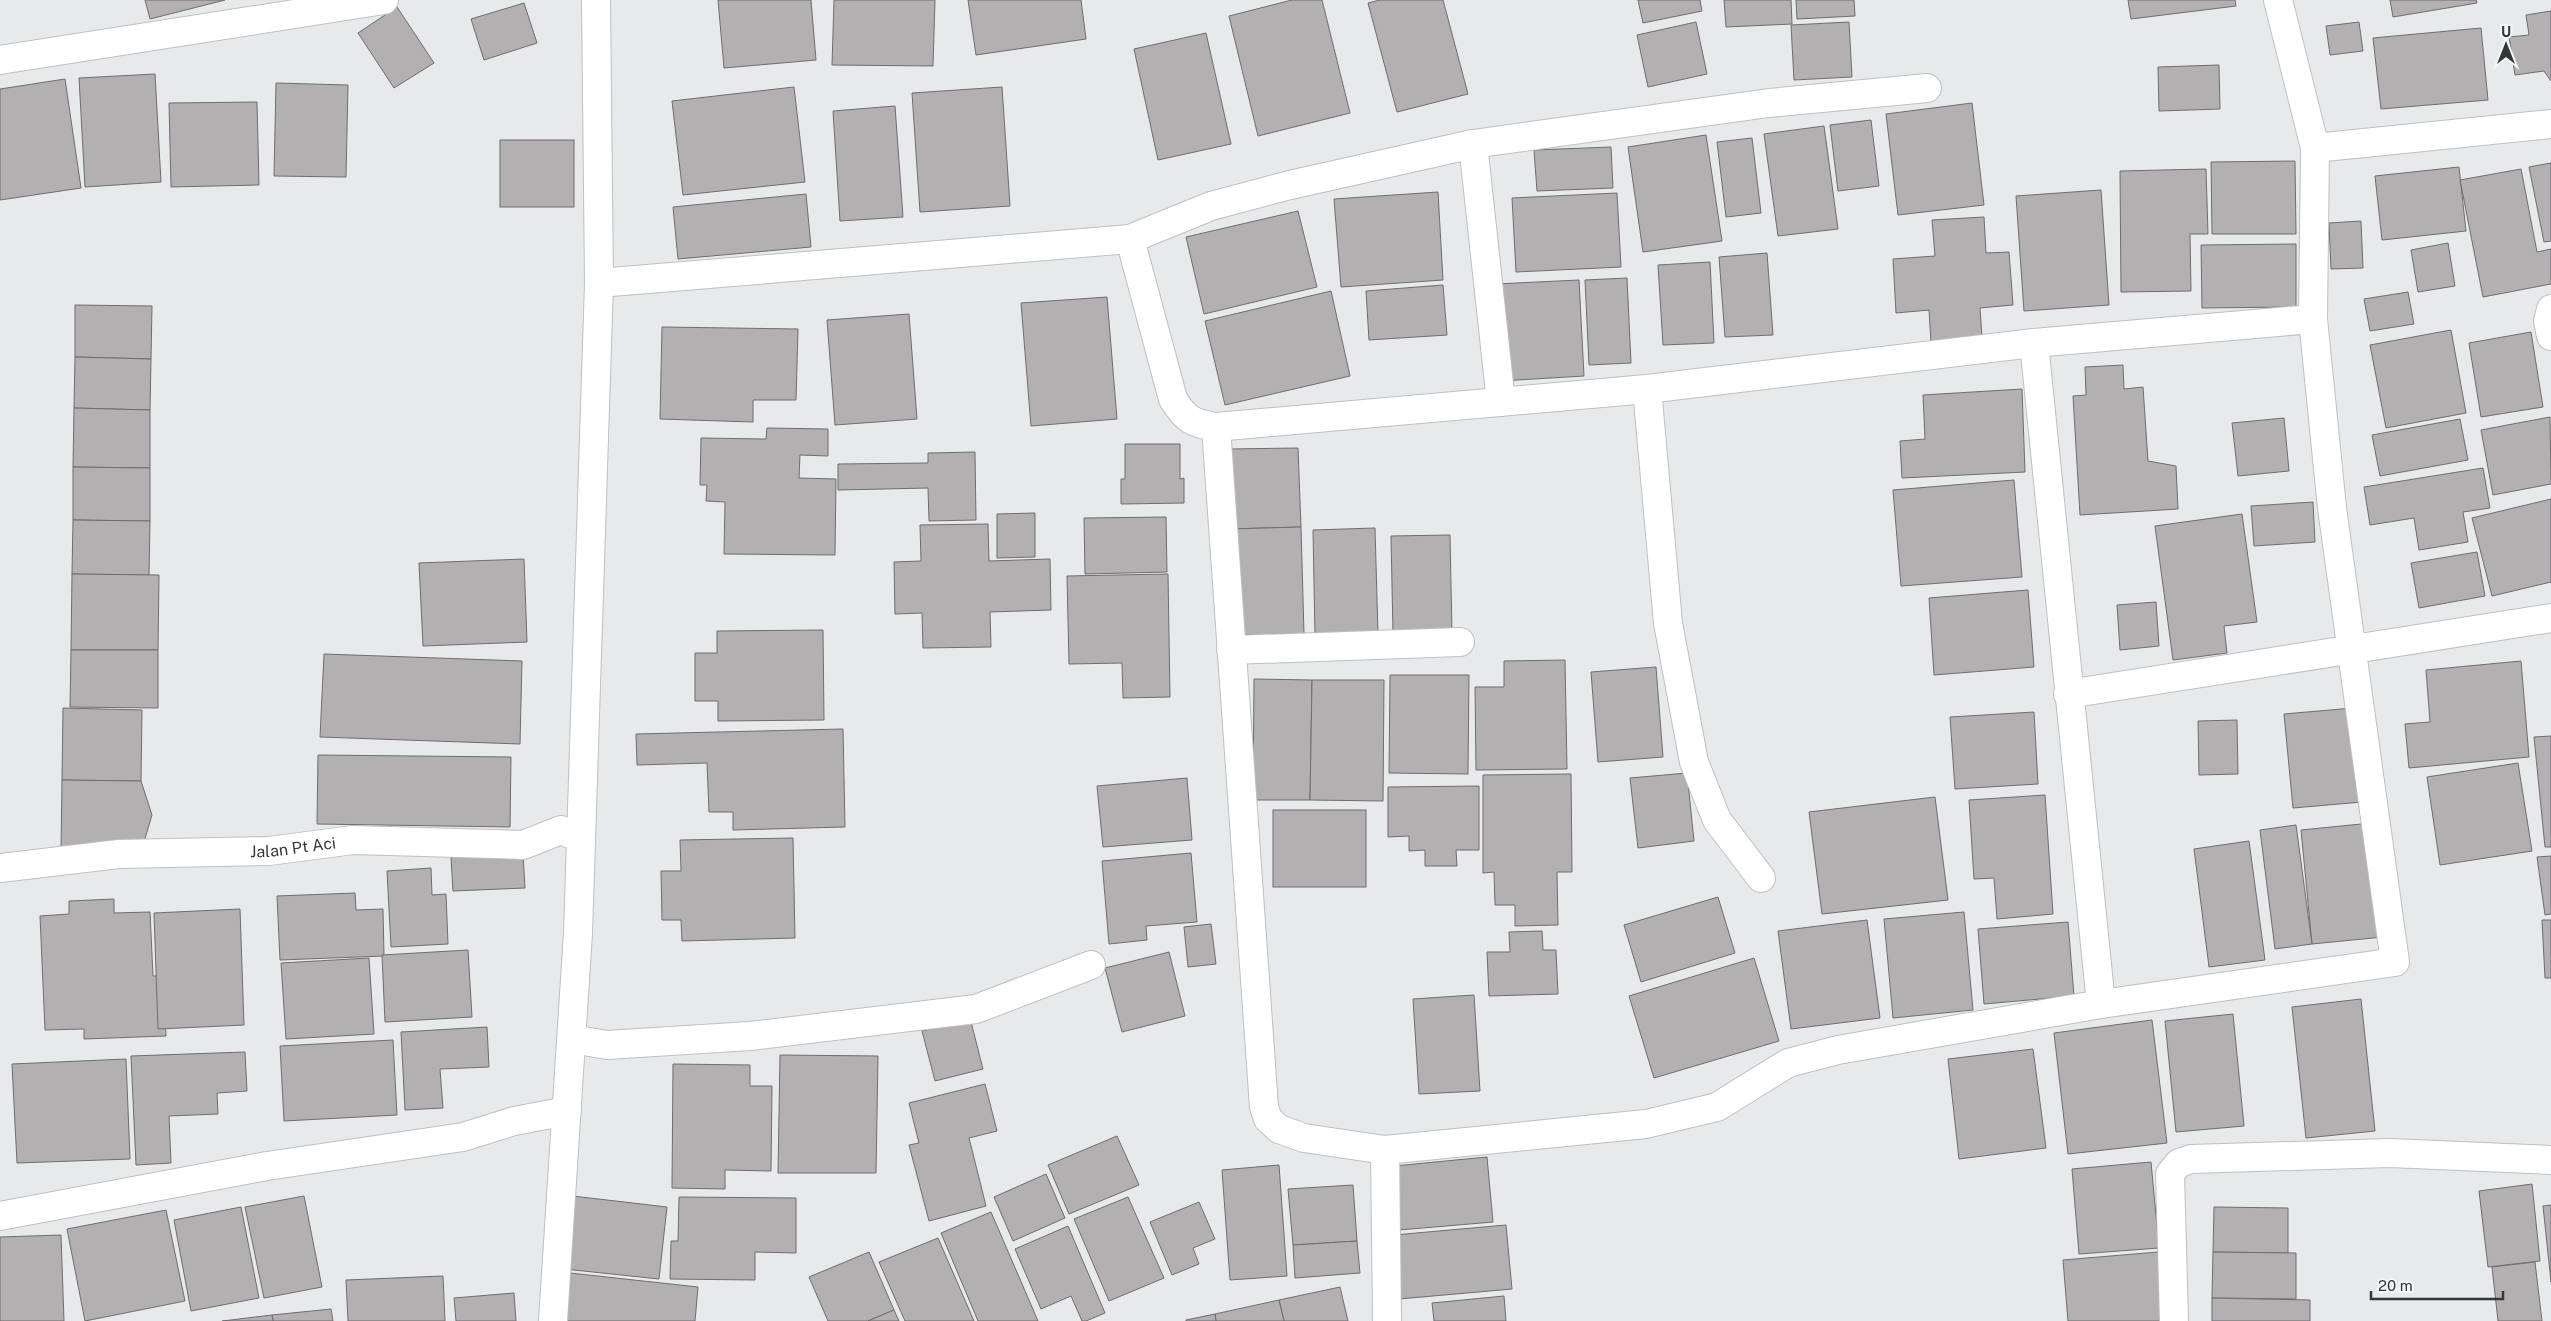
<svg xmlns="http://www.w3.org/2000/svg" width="2551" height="1321" font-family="'Public Sans',sans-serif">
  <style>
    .building { fill: #b2b0b1; stroke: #6f6d6e }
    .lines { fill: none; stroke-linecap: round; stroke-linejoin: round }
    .minor-casing { stroke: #bec0c1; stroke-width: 30 }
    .minor { stroke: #fff; stroke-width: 28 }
    .labels { text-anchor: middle; stroke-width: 4.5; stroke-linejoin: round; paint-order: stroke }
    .street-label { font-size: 16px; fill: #353636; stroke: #f5f6f7 }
  </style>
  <rect width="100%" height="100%" fill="#e8e9ea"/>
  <g class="building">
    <path d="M145 0H225L150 19Z"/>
    <path d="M718 0H811L816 60 724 68Z"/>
    <path d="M834 0H935L933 66 832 65Z"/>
    <path d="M968 0H1081L1086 39 976 55Z"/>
    <path d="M1292 0H1322L1350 113 1258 136 1229 16Z"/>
    <path d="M1380 0H1443L1468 94 1397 112 1368 3Z"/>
    <path d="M1638 0H1700L1702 11 1643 23Z"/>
    <path d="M1724 0H1791L1792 24 1726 27Z"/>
    <path d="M1796 0H1854L1855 16 1797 19Z"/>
    <path d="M2128 0H2235L2236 6 2131 19Z"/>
    <path d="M2390 0H2476L2477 3 2393 17Z"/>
    <path d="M524 3 537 43 484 60 471 19Z"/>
    <path d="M397 7 434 63 394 88 358 33Z"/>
    <path d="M2551 11V81L2544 71 2515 75 2509 37 2529 35 2526 15Z"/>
    <path d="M1696 22 1707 74 1648 87 1637 35Z"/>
    <path d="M1849 22 1852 77 1794 80 1791 25Z"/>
    <path d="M2359 22 2363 51 2330 55 2326 26Z"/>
    <path d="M2481 28 2488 100 2381 109 2373 38Z"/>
    <path d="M1206 33 1231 144 1158 160 1134 49Z"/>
    <path d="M2219 65 2220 109 2159 111 2158 67Z"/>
    <path d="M155 74 161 182 85 187 79 78Z"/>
    <path d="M65 79 81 188 0 200V89Z"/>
    <path d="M276 83 348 85 346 177 274 176Z"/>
    <path d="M794 87 805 182 683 195 672 101Z"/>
    <path d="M1002 87 1010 206 920 212 912 93Z"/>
    <path d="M257 102 259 185 171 187 169 103Z"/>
    <path d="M1972 103 1984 205 1898 215 1886 114Z"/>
    <path d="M895 106 903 217 840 221 833 111Z"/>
    <path d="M1871 120 1879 186 1838 191 1830 125Z"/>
    <path d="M1824 126 1838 229 1778 236 1764 134Z"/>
    <path d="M1706 135 1722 241 1643 252 1628 147Z"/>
    <path d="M1752 138 1761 213 1726 217 1717 142Z"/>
    <rect x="500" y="140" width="74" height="67"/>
    <path d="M1611 147 1613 188 1537 191 1534 150Z"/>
    <path d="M2295 161 2296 234H2212L2211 162Z"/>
    <path d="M2551 163V241L2544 242 2529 167Z"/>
    <path d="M2459 167 2466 231 2382 240 2375 176Z"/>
    <path d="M2206 169 2208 234H2190L2191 291 2121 292 2120 171Z"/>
    <path d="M2521 169 2537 252 2551 249V284L2483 297 2460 180Z"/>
    <path d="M2101 190 2109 305 2024 311 2016 196Z"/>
    <path d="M1438 192 1443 280 1341 287 1334 199Z"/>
    <path d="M1617 193 1621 267 1516 272 1512 198Z"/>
    <path d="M806 194 811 247 678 259 673 207Z"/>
    <path d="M1298 211 1317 287 1204 314 1186 237Z"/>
    <path d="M1984 217 1986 253 2009 252 2013 305 1980 308 1982 338 1931 342 1929 310 1896 313 1893 259 1935 256 1932 220Z"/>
    <path d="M2361 221 2363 268 2331 269 2329 223Z"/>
    <path d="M2448 243 2455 286 2418 292 2411 250Z"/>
    <path d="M2296 244V307L2202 308 2201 245Z"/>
    <path d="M1767 253 1773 335 1725 337 1719 257Z"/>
    <path d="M1710 262 1714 343 1663 345 1658 265Z"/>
    <path d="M1627 278 1631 363 1589 365 1585 280Z"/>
    <path d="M1579 280 1584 376 1501 381 1496 284Z"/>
    <path d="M1443 285 1447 335 1369 340 1366 291Z"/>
    <path d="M1331 291 1350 376 1225 405 1205 321Z"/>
    <path d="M2408 292 2414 324 2370 331 2364 299Z"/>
    <path d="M1107 297 1117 419 1031 426 1021 303Z"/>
    <path d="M75 305 152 306 151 359 75 357Z"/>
    <path d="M909 314 917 419 835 425 827 320Z"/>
    <path d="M662 327 798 329 796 400H753V422L660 419Z"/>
    <path d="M2451 330 2466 413 2386 428 2370 345Z"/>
    <path d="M2531 332 2543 407 2481 417 2469 343Z"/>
    <path d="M75 357 151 359 150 410 74 408Z"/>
    <path d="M2123 365 2124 389 2143 387 2148 461 2176 466 2178 509 2080 515 2073 396 2086 395 2085 367Z"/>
    <path d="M2022 389 2025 472 1902 478 1900 441 1925 439 1923 395Z"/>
    <path d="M74 408 150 410V468L73 467Z"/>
    <path d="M2550 417 2551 484 2493 495 2481 430Z"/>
    <path d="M2284 418 2289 471 2238 476 2232 423Z"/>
    <path d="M2460 419 2468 460 2380 476 2372 435Z"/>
    <path d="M767 428 828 429V456L800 455 799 478 836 479 835 555 724 554 725 502 706 501 707 485H700L701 438 766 439Z"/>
    <path d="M1125 444H1180V479L1184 478V503L1121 504V479H1125Z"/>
    <path d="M1298 448 1301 527 1228 529 1227 449Z"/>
    <path d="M975 452 976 520 929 521 928 488 838 490V464L928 463V453Z"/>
    <path d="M73 467 150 468V521L73 520Z"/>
    <path d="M2483 468 2490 508 2463 512 2468 542 2419 550 2414 518 2370 525 2364 487Z"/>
    <path d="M2014 480 2022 577 1901 586 1893 490Z"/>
    <path d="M2551 499V582L2492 596 2472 518Z"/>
    <path d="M2313 502 2315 542 2254 546 2251 506Z"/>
    <path d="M1035 513V557L997 558V514Z"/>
    <path d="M2242 514 2257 622 2224 626 2227 653 2173 660 2155 526Z"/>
    <path d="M1166 517 1167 572 1085 574 1084 518Z"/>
    <path d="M73 520 150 521 149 575 72 574Z"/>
    <path d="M988 524 989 561 1050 559 1051 610 990 612 991 647 923 648 922 613 895 614 894 562 921 561 920 525Z"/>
    <path d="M1301 527 1304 634 1231 635 1228 529Z"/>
    <path d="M1375 528 1378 634 1315 636 1313 530Z"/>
    <path d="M1450 535 1452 634H1393L1391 536Z"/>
    <path d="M2477 552 2485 596 2419 608 2411 563Z"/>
    <path d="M524 559 527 642 423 646 419 563Z"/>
    <path d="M72 574 159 575 158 650H71Z"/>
    <path d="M1168 574 1170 697 1123 698 1122 663 1069 664 1067 576Z"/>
    <path d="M2028 590 2034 667 1934 675 1929 598Z"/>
    <path d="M2156 602 2159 646 2120 650 2117 605Z"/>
    <path d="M823 630 824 720 718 721V701H695V653H717V631Z"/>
    <path d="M71 650H158V708L70 707Z"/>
    <path d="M324 654 522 661 520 744 320 737Z"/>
    <path d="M1565 660 1567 769 1476 770 1475 687H1504V661Z"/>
    <path d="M2521 661 2529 757 2409 768 2405 724 2430 722 2426 670Z"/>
    <path d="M1656 667 1663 757 1598 762 1591 672Z"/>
    <path d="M1390 675H1469L1468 774 1389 773Z"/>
    <path d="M1254 679 1312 680 1310 800H1253Z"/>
    <path d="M1312 680H1384L1383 801 1310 800Z"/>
    <path d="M63 708 142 710 141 781 62 780Z"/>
    <path d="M2353 708 2362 802 2293 808 2284 714Z"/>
    <path d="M2034 712 2038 784 1955 789 1950 717Z"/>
    <path d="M2237 720 2238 774 2199 775 2198 721Z"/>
    <path d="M843 729 845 827 733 830V812H709L707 763 637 765 636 734Z"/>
    <path d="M2551 736V847H2545L2534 737Z"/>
    <path d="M318 755 511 757 510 827 317 824Z"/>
    <path d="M2518 763 2532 851 2440 865 2427 777Z"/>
    <path d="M1687 773 1694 841 1638 848 1630 778Z"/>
    <path d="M1571 774 1572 872H1557L1558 925 1515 926V905H1495L1494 872 1483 873V775Z"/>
    <path d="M1187 778 1192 840 1103 847 1097 786Z"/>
    <path d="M62 780 141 781 152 815 141 852 61 851Z"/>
    <path d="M1479 786V850H1456L1457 866H1425V850L1409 851V836L1388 837V787Z"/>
    <path d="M2045 795 2053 914 1997 919 1994 878 1974 879 1969 800Z"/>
    <path d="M1935 797 1948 900 1822 914 1809 812Z"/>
    <rect x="1273" y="810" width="93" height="77"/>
    <path d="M2371 823 2383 937 2312 944 2301 830Z"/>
    <path d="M2296 825 2312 944 2275 949 2260 830Z"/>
    <path d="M793 838 795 938 682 941 681 920H662L661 871H681L680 840Z"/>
    <path d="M2249 841 2265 960 2209 967 2194 849Z"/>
    <path d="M1191 853 1197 922 1146 926 1147 940 1109 944 1102 861Z"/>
    <path d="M523 854 525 888 453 891 451 857Z"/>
    <path d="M2551 856V914L2545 915 2537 857Z"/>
    <path d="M431 868 432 895 446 894 448 944 391 947 387 871Z"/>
    <path d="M355 893 356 910 383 909 384 956 280 960 277 896Z"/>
    <path d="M1718 897 1735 953 1641 982 1624 925Z"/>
    <path d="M114 899V913L150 912 153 976H164L166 1036 84 1039V1029L45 1030 40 916 69 914V901Z"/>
    <path d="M240 909 244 1025 158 1029 154 913Z"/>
    <path d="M1964 912 1973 1010 1893 1018 1884 919Z"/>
    <path d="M1867 920 1880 1018 1791 1029 1778 931Z"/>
    <path d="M2542 920H2551V978H2545Z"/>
    <path d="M2068 922 2074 996 1984 1004 1978 929Z"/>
    <path d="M1211 924 1216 964 1188 967 1184 927Z"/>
    <path d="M1542 931 1543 950H1556L1558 994 1489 996 1487 952H1510L1509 932Z"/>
    <path d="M468 950 472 1017 385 1022 382 955Z"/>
    <path d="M1169 952 1185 1016 1122 1032 1105 968Z"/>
    <path d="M369 958 374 1034 286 1039 281 963Z"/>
    <path d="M1754 958 1779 1041 1654 1078 1629 996Z"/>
    <path d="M1474 995 1480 1091 1419 1094 1413 999Z"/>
    <path d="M2361 999 2375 1131 2306 1138 2292 1007Z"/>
    <path d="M2233 1014 2244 1126 2176 1132 2165 1021Z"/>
    <path d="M970 1018 983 1069 935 1081 922 1031Z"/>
    <path d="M2152 1020 2167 1143 2068 1154 2054 1033Z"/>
    <path d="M487 1027 489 1067 440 1069 443 1108 405 1110 401 1032Z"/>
    <path d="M393 1040 397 1115 284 1121 280 1046Z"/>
    <path d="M2033 1049 2046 1148 1959 1159 1948 1059Z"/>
    <path d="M245 1052 247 1091 217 1093 218 1114 169 1116 171 1163 136 1165 131 1056Z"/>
    <path d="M780 1055 878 1056 876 1173H778Z"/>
    <path d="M126 1059 130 1159 17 1163 12 1064Z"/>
    <path d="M673 1064 750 1065V1086H772L771 1171 725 1170V1189L672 1188Z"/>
    <path d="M985 1084 997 1131 969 1138 986 1206 929 1221 909 1145 919 1143 909 1103Z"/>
    <path d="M1117 1136 1139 1185 1069 1214 1048 1165Z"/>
    <path d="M1487 1157 1493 1222 1399 1230 1394 1166Z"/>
    <path d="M2151 1162 2159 1248 2079 1254 2072 1169Z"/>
    <path d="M1279 1165 1287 1276 1230 1280 1222 1170Z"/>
    <path d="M1046 1174 1065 1218 1013 1241 994 1197Z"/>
    <path d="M2532 1184 2540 1261 2488 1267 2479 1191Z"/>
    <path d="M1353 1185 1357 1241 1293 1245 1288 1189Z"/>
    <path d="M564 1195 667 1207 659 1279 555 1268Z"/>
    <path d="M304 1196 322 1287 264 1298 245 1207Z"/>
    <path d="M679 1197 796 1198V1253L755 1252V1280L670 1279 671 1241H678Z"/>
    <path d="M1128 1197 1164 1278 1109 1301 1074 1219Z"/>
    <path d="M1199 1202 1215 1239 1193 1248 1199 1264 1172 1275 1150 1222Z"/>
    <path d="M2551 1205V1282L2543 1206Z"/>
    <path d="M241 1207 259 1298 191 1311 174 1220Z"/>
    <path d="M2214 1207 2288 1208V1253L2213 1252Z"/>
    <path d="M166 1210 185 1301 85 1321 67 1229Z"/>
    <path d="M991 1212 1038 1321H978L941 1233Z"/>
    <path d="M1506 1225 1512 1289 1399 1299 1394 1235Z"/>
    <path d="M1068 1226 1105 1313 1086 1321H1082L1071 1296 1041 1309 1015 1249Z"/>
    <path d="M61 1235 64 1321H0V1237Z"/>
    <path d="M938 1238 974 1321H905L879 1262Z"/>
    <path d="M1357 1241 1360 1273 1295 1278 1293 1245Z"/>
    <path d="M869 1252 894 1310 868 1321H828L809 1277Z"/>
    <path d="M2158 1252 2164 1321H2068L2063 1260Z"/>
    <path d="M2213 1252 2296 1253V1299L2212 1298Z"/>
    <path d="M2535 1262 2542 1321H2498L2492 1267Z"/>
    <path d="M570 1273 698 1287 695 1321H565Z"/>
    <path d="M443 1276 445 1321H348L346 1280Z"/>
    <path d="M1340 1287 1348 1321H1284L1279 1300Z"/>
    <path d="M514 1293 516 1321H456L454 1298Z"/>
    <path d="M1504 1296 1506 1321H1434L1432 1303Z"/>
    <path d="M2212 1298 2310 1300V1321H2212Z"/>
    <path d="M1279 1300 1284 1321H1216L1215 1314Z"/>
    <path d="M331 1309 333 1321H273L272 1315Z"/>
    <path d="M894 1310 899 1321H868Z"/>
    <path d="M1215 1314 1216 1321H1186V1320Z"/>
    <path d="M272 1315 273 1321H222Z"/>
  </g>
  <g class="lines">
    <g class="minor-casing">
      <g id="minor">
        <path d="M2278 0 2315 148"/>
        <path d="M0 60 384 0"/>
        <path d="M1473 144 1501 402"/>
        <path d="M1130 239 1211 206 1290 185 1473 144 1769 103 1927 88"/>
        <path d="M599 283 1130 239 1173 399C1186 420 1192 423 1216 427L1647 389 2034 343 2313 319 2315 148 2551 124"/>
        <path d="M2551 309 2548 321 2551 336"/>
        <path d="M2034 343 2101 1004"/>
        <path d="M1647 389 1668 623 1694 762 1717 820 1761 878"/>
        <path d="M1216 427 1264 1107 1268 1119 1279 1129 1304 1138 1385 1150 1646 1124 1717 1107 1788 1063 1838 1050 2101 1004 2395 962 2332 508 2313 319"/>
        <path d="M1231 650 1460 642"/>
        <path d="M2068 694 2551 618"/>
        <path id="s1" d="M0 868 119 854 269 851 353 840 523 845 561 830 580 838"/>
        <path d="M572 1039 607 1045 750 1036 976 1009 1091 965"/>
        <path d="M1385 1150 1387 1321"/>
        <path d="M0 1216 267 1166 463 1137 514 1121 567 1111"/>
        <path d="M553 1321 578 933 599 283 596 0"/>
        <path d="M2174 1321 2170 1174 2179 1163 2191 1159 2390 1153 2551 1160"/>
      </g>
    </g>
    <use href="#minor" class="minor"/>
  </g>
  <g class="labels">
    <g class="street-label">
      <text dy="6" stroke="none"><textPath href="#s1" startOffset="294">Jalan Pt Aci</textPath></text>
    </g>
  </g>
  <g transform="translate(2506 45)" stroke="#f5f6f7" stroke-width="4" paint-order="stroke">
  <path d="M0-4L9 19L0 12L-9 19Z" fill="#353636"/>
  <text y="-8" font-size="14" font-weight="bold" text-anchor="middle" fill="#353636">U</text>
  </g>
  <path d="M2371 1291v8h132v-8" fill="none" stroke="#353636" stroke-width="2.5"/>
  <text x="2378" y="1291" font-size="15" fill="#353636" stroke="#f5f6f7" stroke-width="4" paint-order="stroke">20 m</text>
</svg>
